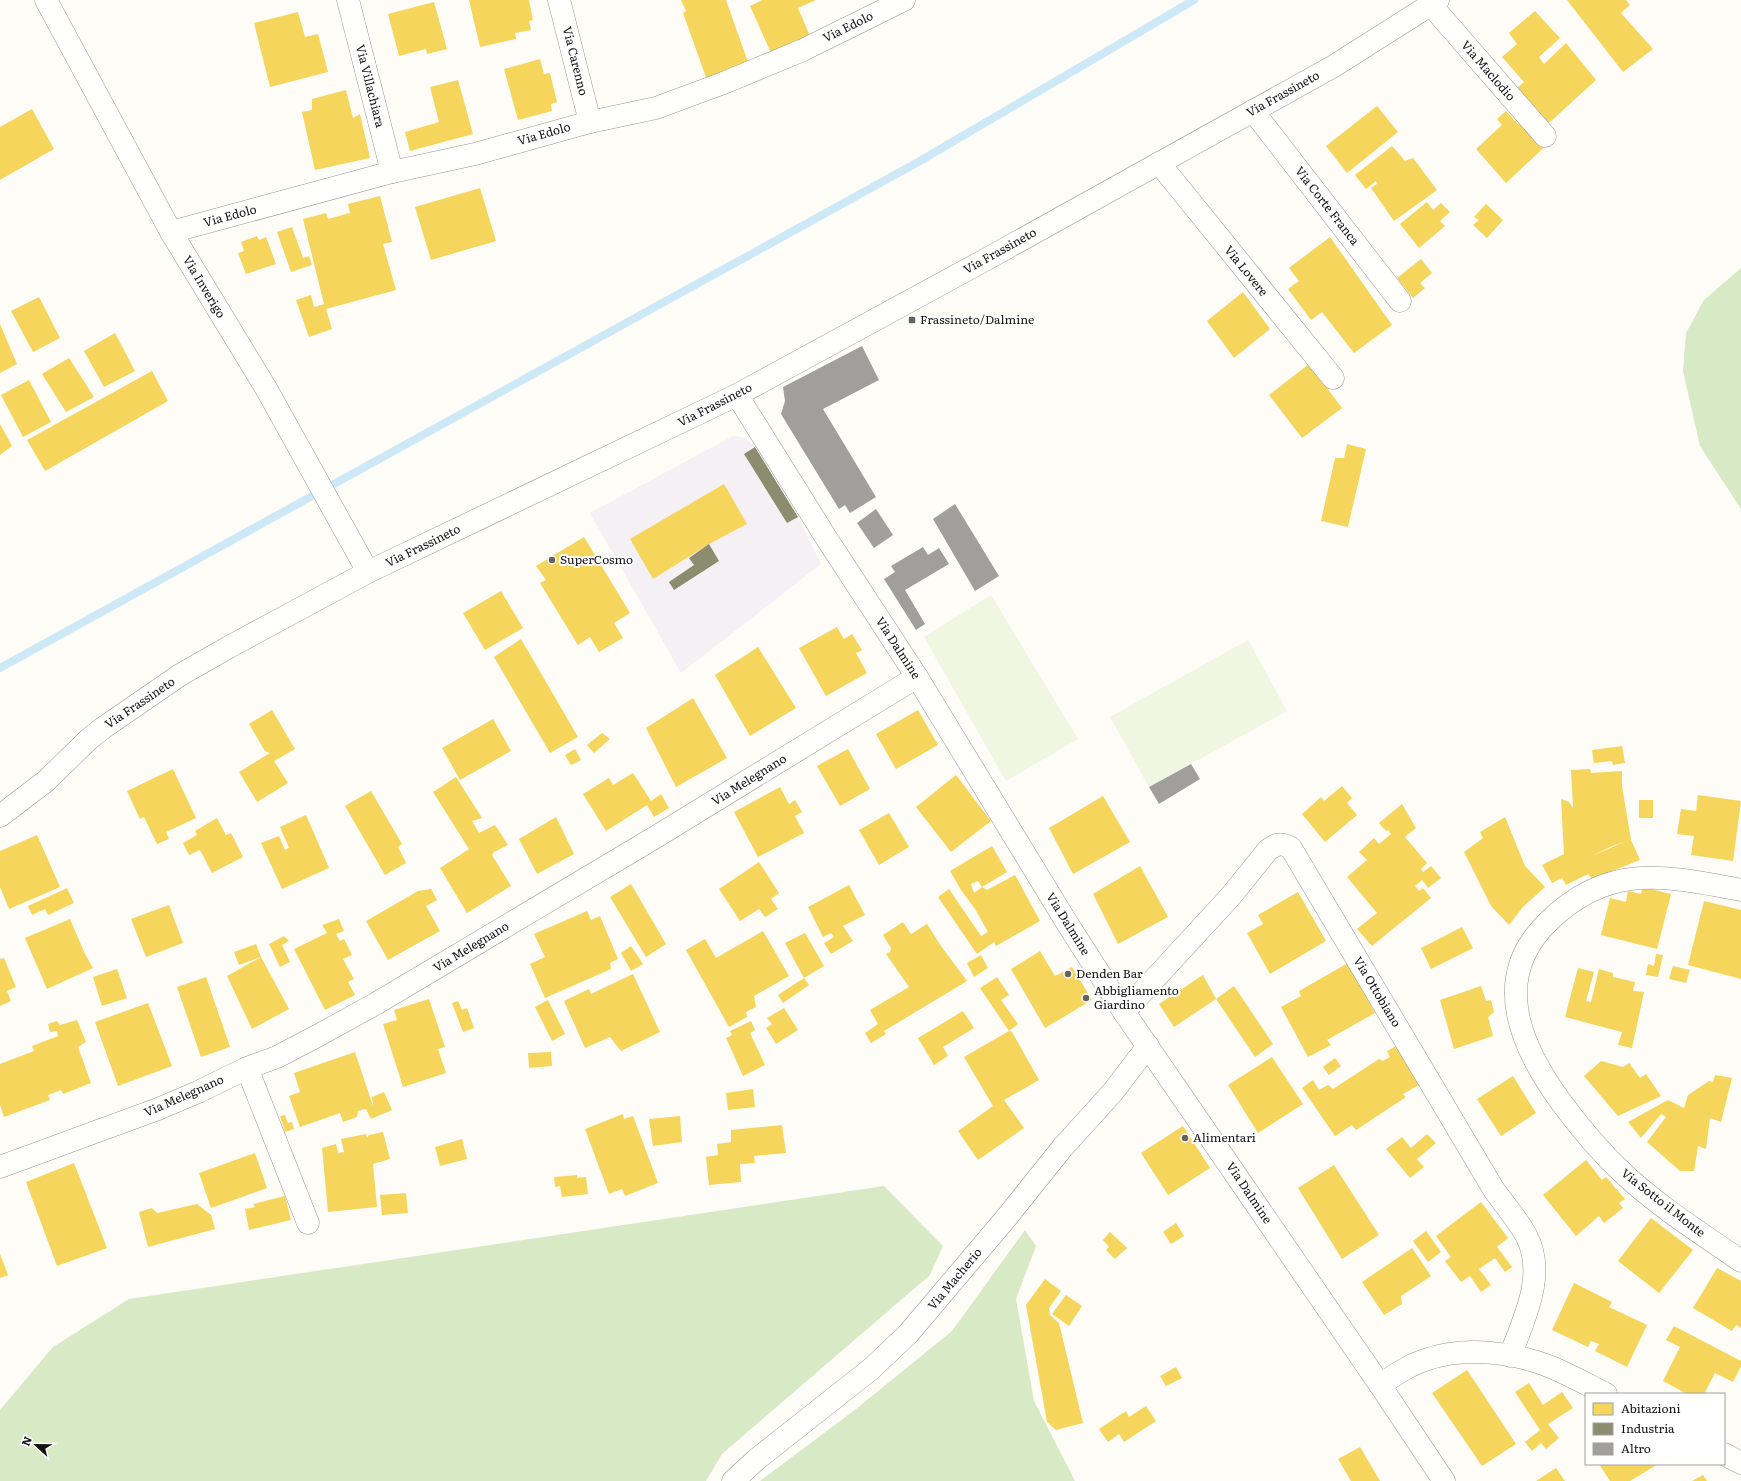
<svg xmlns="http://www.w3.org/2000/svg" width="1741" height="1481" font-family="Literata,serif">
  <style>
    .industrial { fill: #f5f0f3 }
    .forest { fill: #d8eac5 }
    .pitch { fill: #f0f6e1 }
    .homes { fill: #f6d55c; fill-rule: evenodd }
    .industry { fill: #8c8c6e }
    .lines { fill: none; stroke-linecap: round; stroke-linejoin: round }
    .stream { stroke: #cde8f7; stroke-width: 8 }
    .building { fill: #a19f9c }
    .minor-casing { stroke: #979795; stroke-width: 23 }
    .minor { stroke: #fffffe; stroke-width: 22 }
    .poi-dot { fill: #646362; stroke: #fff; stroke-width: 1.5 }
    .labels { text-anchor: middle; stroke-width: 4; stroke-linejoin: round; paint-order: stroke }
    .street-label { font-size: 12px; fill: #111; stroke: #fff }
    .poi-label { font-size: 12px; fill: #111; stroke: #fff; text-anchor: start }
  </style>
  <rect width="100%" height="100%" fill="#fdfcf7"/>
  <path class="industrial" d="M733 436 746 438 755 447 798 517 821 564 681 673 590 513Z"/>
  <g class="forest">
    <path d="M1741 268V509L1700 446 1683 371 1686 333 1704 300Z"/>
    <path d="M884 1186 943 1246 930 1275 722 1454 706 1481H0V1410L53 1347 129 1299Z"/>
    <path d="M1025 1230 1036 1246 1016 1299 1034 1401 1075 1481H760L856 1409 952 1331Z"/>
  </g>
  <g class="pitch">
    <path d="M991 595 1078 739 1006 781 924 637Z"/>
    <path d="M1248 640 1287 711 1149 787 1110 717Z"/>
  </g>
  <g class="homes">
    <path d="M469 0H529L533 20 529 21 531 30 515 33 516 39 480 47Z"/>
    <path d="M681 0H726L749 65 707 80 683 13 686 11Z"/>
    <path d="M762 0H816L798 8 810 36 771 53 750 6Z"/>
    <path d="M1567 0H1626L1630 5 1621 13 1653 49 1623 72Z"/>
    <path d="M434 2 447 49 427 54 426 49 399 56 388 14Z"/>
    <path d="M1535 11 1560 38 1539 57 1544 64 1566 43 1596 80 1549 123 1517 88 1524 82 1502 57 1517 44 1509 33Z"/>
    <path d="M298 12 305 37 318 34 328 72 270 87 254 23Z"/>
    <path d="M540 59 544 74 550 73 557 102 551 104 552 111 518 120 504 69Z"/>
    <path d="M458 80 473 134 410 151 405 132 439 122 430 87Z"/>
    <path d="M346 90 353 118 360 114 370 158 315 170 302 112 312 110V99Z"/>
    <path d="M1377 106 1398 132 1347 173 1326 146Z"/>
    <path d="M32 109 54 149 0 180V127Z"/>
    <path d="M1506 111 1518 124 1527 116 1550 142 1506 183 1476 149 1502 125 1497 119Z"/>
    <path d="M1392 146 1405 161 1413 158 1437 190 1394 221 1371 188 1377 184 1376 181 1366 189 1355 175Z"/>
    <path d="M480 188 496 241 431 260 415 207Z"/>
    <path d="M380 196 392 242 383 244 396 290 326 309 332 329 309 337 296 300 311 295 314 307 324 304 303 219 326 213 328 219 350 213 348 204Z"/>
    <path d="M1427 202 1433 210 1441 203 1450 212 1440 221 1445 226 1419 248 1400 224Z"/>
    <path d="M1486 204 1503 220 1487 238 1473 225 1479 220 1474 217Z"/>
    <path d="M292 227 303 258 309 256 312 265 291 272 277 232Z"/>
    <path d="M257 236 259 240 266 237 276 264 246 274 238 253 244 251 241 242Z"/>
    <path d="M1330 237 1392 325 1354 353 1322 312 1311 320 1288 289 1299 281 1289 268Z"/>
    <path d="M1421 259 1432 273 1420 283 1425 288 1413 298 1397 278Z"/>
    <path d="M1243 292 1270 329 1234 358 1207 321Z"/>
    <path d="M39 297 60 338 33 352 11 311Z"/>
    <path d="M0 324 17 364 0 373Z"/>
    <path d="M115 333 135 371 104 387 84 351Z"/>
    <path d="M69 358 94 397 66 412 42 374Z"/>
    <path d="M1309 364 1342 408 1302 438 1269 395Z"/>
    <path d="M152 371 168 401 45 471 27 440Z"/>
    <path d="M29 380 51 422 23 437 1 395Z"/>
    <path d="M0 424 12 446 0 455Z"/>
    <path d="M1347 444 1366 449 1348 527 1321 521 1335 458H1344Z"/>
    <path d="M724 484 747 524 709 544 653 579 630 539Z"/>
    <path d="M584 537 630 613 614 623 623 638 599 652 590 637 578 645 540 583 546 580 536 566Z"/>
    <path d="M501 591 523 628 485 650 463 613Z"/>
    <path d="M837 627 844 639 852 634 862 650 856 653 867 673 826 696 799 648Z"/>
    <path d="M521 639 578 737 550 753 494 657Z"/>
    <path d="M758 647 796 708 750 736 715 675Z"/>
    <path d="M693 698 727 758 676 787 646 728Z"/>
    <path d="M272 710 295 749 274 761 288 783 257 802 239 772 270 753 265 751 249 724Z"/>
    <path d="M918 710 938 745 896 769 876 734Z"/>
    <path d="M493 719 511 751 460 780 442 748Z"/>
    <path d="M602 733 610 739 594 753 587 745Z"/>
    <path d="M1622 746 1625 763 1613 765 1612 761 1594 763 1592 750Z"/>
    <path d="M575 749 581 760 571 765 565 755Z"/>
    <path d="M848 749 870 789 840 806 817 766Z"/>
    <path d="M173 769 196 818 166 832 169 839 157 844 144 817 140 819 127 791Z"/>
    <path d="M1590 769 1591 773 1622 771V786L1631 840 1640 860 1592 879 1588 874 1566 885 1562 878 1552 883 1542 865 1564 854 1561 799 1569 802 1573 808 1571 770ZM1626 841 1590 857 1610 847Z"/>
    <path d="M633 773 651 801 661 794 669 808 654 817 647 805 606 831 583 794 609 778 613 785Z"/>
    <path d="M956 775 991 821 951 852 916 807Z"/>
    <path d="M456 777 482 818 472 821 479 833 495 825 508 845 494 852 492 855 511 886 467 913 440 868 469 849 433 792Z"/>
    <path d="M1342 786 1352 798 1347 803 1357 815 1325 842 1302 814 1321 797 1324 801Z"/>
    <path d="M780 787 789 804 795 800 802 812 795 816 804 833 758 857 734 812Z"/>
    <path d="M371 791 402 844 398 847 406 863 385 875 345 806Z"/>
    <path d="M1698 795 1741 801 1733 861 1691 855 1694 836 1677 834 1681 809 1696 811Z"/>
    <path d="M1103 796 1130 842 1073 874 1049 828Z"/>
    <rect x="1639" y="800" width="14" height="18"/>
    <path d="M1402 804 1416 828 1405 837 1427 863 1421 869 1423 872 1431 866 1441 878 1428 888 1422 880 1415 886 1419 891 1423 888 1431 898 1372 946 1357 929 1377 913 1347 877 1367 860 1359 852 1374 838 1379 844 1391 834 1388 830 1386 831 1379 823Z"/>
    <path d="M889 813 909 847 879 865 859 830Z"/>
    <path d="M306 815 329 868 282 889 261 843 279 836 285 850 289 848 280 827Z"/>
    <path d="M556 817 574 854 537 874 519 839Z"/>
    <path d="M1505 817 1525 866 1545 887 1523 907 1509 925 1491 906 1464 852 1483 838 1480 832Z"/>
    <path d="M217 818 226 835 231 833 243 857 212 873 200 850 189 855 183 843 197 835 195 831Z"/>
    <path d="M37 835 60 887 9 909 0 887V851Z"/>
    <path d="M992 846 1007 872 982 887 987 890 1015 875 1040 921 996 946 994 942 977 954 938 897 949 889 981 936 988 932 975 909 961 890 950 871ZM978 881 982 887 974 893 971 884Z"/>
    <path d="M759 862 779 893 771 899 778 909 765 917 759 909 740 921 719 889Z"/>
    <path d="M1140 866 1168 917 1118 944 1093 894Z"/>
    <path d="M631 884 666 944 646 957 610 897Z"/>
    <path d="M849 885 865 915 843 926 853 941 831 954 824 943 834 937 831 933 823 937 808 907Z"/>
    <path d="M1643 887 1671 894 1657 949 1601 935 1610 898 1626 902 1628 891 1641 894Z"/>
    <path d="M67 888 74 903 48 915 45 909 32 915 28 906Z"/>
    <path d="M431 889 437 900 426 906 440 931 388 960 366 921 418 891Z"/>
    <path d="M1298 892 1326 941 1270 974 1247 933 1263 924 1258 915Z"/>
    <path d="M1704 901 1741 910V979L1688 965Z"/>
    <path d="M169 905 183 943 146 957 131 919Z"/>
    <path d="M587 911 591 920 600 916 618 959 610 963 611 969 545 998 530 964 545 957 534 934Z"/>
    <path d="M70 919 85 954 93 968 47 989 25 938Z"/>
    <path d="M339 919 344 931 336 934 340 941 344 939 352 955 343 959 354 979 348 982 355 995 325 1010 294 949 327 933 322 925Z"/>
    <path d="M903 922 911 934 927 924 941 946 967 981 884 1031 886 1034 871 1043 865 1033 878 1024 870 1010 909 987 886 954 890 952 891 948 883 935Z"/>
    <path d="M1462 927 1473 948 1431 969 1421 948Z"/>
    <path d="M763 931 789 976 754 996 756 1007 746 1012 747 1017 729 1027 686 950 705 939 716 958Z"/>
    <path d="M805 933 824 966 804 978 785 943Z"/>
    <path d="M284 936 289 941 282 945 290 962 280 967 269 944Z"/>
    <path d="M256 944 261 957 289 1009 252 1029 227 976 261 957 239 965 234 952Z"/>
    <path d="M631 946 643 964 631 971 621 953Z"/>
    <path d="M1040 951 1055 976 1072 967 1092 1000 1045 1028 1011 969Z"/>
    <path d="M1656 954 1663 955 1658 977 1646 975 1648 964 1654 966Z"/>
    <path d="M981 955 988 968 974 977 967 963Z"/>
    <path d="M4 958 16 987 7 991 11 1001 0 1006V959Z"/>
    <path d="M1348 963 1375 1013 1327 1040 1331 1045 1308 1057 1281 1007 1301 996 1299 991Z"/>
    <path d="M1673 966 1690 970 1686 983 1669 979Z"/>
    <path d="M1578 968 1594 972 1586 1001 1591 1002 1599 969 1613 973V977L1635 982 1633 991 1644 992 1632 1048 1618 1045 1622 1032 1565 1017Z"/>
    <path d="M117 969 127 998 102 1006 93 977Z"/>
    <path d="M633 974 660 1032 621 1051 610 1037 585 1048 564 1001 589 989 591 994Z"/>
    <path d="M1203 975 1216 999 1174 1027 1159 1004Z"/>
    <path d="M206 977 230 1047 201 1057 177 987Z"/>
    <path d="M997 977 1009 995 1001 1000 1018 1024 1009 1031 1012 1032 1039 1080 1004 1100 1024 1128 978 1160 958 1131 993 1106 964 1057 1009 1031 980 988Z"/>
    <path d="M804 978 809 985 783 1003 778 995Z"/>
    <path d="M1234 986 1273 1044 1255 1057 1216 999Z"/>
    <path d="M1481 986 1486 1001 1491 1000 1494 1012 1488 1017 1493 1036 1454 1049 1440 1000Z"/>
    <path d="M429 999 445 1047 438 1049 446 1073 403 1087 383 1024 397 1020 394 1010Z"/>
    <path d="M548 1000 565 1034 552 1041 535 1007Z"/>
    <path d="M458 1001 462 1010 467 1008 474 1028 463 1032 452 1003Z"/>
    <path d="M148 1003 172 1066 118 1086 95 1022Z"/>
    <path d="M784 1008 798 1030 776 1044 766 1028 772 1024 767 1018Z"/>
    <path d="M963 1011 974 1028 943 1047 948 1056 934 1065 918 1038Z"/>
    <path d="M77 1020 86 1042 78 1047 91 1083 63 1094 61 1090 48 1095 50 1100 4 1117 0 1105V1064L34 1051 32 1046 58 1036 57 1031 50 1032 48 1024 57 1021 60 1025Z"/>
    <path d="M751 1021 755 1030 750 1033 765 1065 743 1076 726 1038 732 1035 730 1031Z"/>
    <path d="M1398 1045 1421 1084 1403 1094 1406 1097 1356 1130 1352 1125 1335 1136 1302 1088 1313 1080 1319 1090 1328 1085 1333 1089 1379 1059 1383 1061 1390 1057 1387 1051Z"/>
    <path d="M355 1052 373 1106 372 1097 384 1092 392 1110 371 1119 366 1109 358 1111 357 1117 343 1122 340 1113 300 1127 289 1096 300 1092 294 1073Z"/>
    <path d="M551 1052 552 1066 529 1068 528 1053Z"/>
    <path d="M1272 1057 1303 1104 1258 1133 1228 1085Z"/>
    <path d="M1335 1058 1341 1066 1329 1075 1323 1067Z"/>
    <path d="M1601 1061 1623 1067 1629 1063 1640 1078 1646 1074 1661 1096 1618 1116 1584 1076Z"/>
    <path d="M1715 1075 1732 1078 1721 1122 1710 1118 1706 1149 1698 1146 1694 1171H1680L1647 1142 1666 1117 1661 1114 1641 1138 1628 1122 1668 1100 1684 1108 1688 1095 1709 1081 1713 1082Z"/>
    <path d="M1513 1076 1536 1113 1501 1136 1477 1099Z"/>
    <path d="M753 1089 755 1107 728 1110 726 1093Z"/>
    <path d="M623 1114 624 1119 633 1116 658 1183 625 1196 622 1189 609 1194 585 1129Z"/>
    <path d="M285 1115 288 1123 292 1122 294 1129 285 1132 280 1116Z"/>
    <path d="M680 1116 682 1142 653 1146 649 1119Z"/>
    <path d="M782 1125 786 1153 754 1156 755 1163 740 1164 741 1182 709 1185 706 1157 718 1155 717 1144 731 1142V1130Z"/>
    <path d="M1183 1126 1210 1168 1168 1195 1141 1153Z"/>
    <path d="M383 1132 390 1159 373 1164 377 1207 328 1212 322 1148 336 1144 338 1153 344 1152 341 1139 366 1134 367 1138 369 1135Z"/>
    <path d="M1427 1134 1436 1143 1417 1159 1424 1167 1410 1178 1386 1149 1402 1137 1411 1148Z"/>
    <path d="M462 1139 467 1159 440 1166 435 1147Z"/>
    <path d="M255 1153 267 1188 211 1208 199 1173Z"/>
    <path d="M1586 1160 1602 1180 1606 1177 1625 1199 1619 1203 1623 1208 1604 1223 1599 1216 1576 1236 1543 1195Z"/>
    <path d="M74 1163 107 1248 57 1266 26 1182Z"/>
    <path d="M1334 1165 1379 1235 1342 1259 1298 1188Z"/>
    <path d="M577 1175V1178L586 1177 588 1194 562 1197 560 1186 555 1187 554 1177Z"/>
    <path d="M406 1193 408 1213 382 1215 380 1195Z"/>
    <path d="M285 1196 291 1220 249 1230 245 1209 255 1207 253 1204Z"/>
    <path d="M1481 1202 1508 1238 1497 1247 1512 1267 1505 1272 1495 1258 1479 1269 1491 1285 1481 1292 1470 1276 1461 1282 1445 1261 1451 1257 1436 1236Z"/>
    <path d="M197 1204 211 1215 215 1229 148 1247 139 1212 152 1208 157 1213Z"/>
    <path d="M1651 1218 1693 1250 1659 1293 1618 1261Z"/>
    <path d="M1176 1223 1184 1236 1171 1244 1163 1232Z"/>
    <path d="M1426 1231 1441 1252 1428 1262 1413 1241Z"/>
    <path d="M1110 1232 1127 1248 1115 1259 1106 1250 1109 1247 1103 1240Z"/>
    <path d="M1412 1248 1431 1276 1401 1296 1402 1304 1384 1315 1362 1282Z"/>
    <path d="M0 1254 8 1275 0 1278Z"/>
    <path d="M1717 1268 1741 1281V1328L1736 1325 1732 1331 1693 1308Z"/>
    <path d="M1045 1279 1061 1291 1049 1308 1050 1315 1059 1323 1083 1423 1056 1430 1047 1422 1026 1305Z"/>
    <path d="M1574 1283 1612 1302 1609 1307 1647 1325 1627 1367 1595 1351 1599 1344 1591 1341 1588 1347 1552 1330Z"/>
    <path d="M1066 1295 1082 1306 1069 1326 1052 1314Z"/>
    <path d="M1674 1326 1741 1361V1366L1733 1382 1715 1373 1704 1394H1687L1663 1381 1680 1347 1666 1340Z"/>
    <path d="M1176 1367 1182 1378 1166 1386 1160 1376Z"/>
    <path d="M1467 1370 1516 1444 1482 1466 1432 1393Z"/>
    <path d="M1529 1383 1543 1405 1562 1392 1573 1408 1548 1424 1559 1438 1546 1449 1541 1443 1532 1451 1525 1442 1540 1430 1515 1392Z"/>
    <path d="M1146 1406 1156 1421 1124 1442 1119 1434 1108 1442 1099 1429 1126 1411 1129 1417Z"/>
    <path d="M1360 1447 1380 1481H1351L1338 1459Z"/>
    <path d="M1599 1464H1658L1630 1481H1610Z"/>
    <path d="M1556 1468 1565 1481H1536Z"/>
    <path d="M1703 1475 1707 1481H1692Z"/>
  </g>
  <g class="industry">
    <path d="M755 447 798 517 787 523 744 454Z"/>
    <path d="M709 544 719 561 674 590 669 582 694 565 689 558Z"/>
  </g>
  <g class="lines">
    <path class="stream" d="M0 668 920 161 1194 0"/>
  </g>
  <g class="building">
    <path d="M862 346 879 380 823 409 876 497 850 513 845 505 839 509 781 414 785 401 783 387Z"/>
    <path d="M955 504 999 576 975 591 933 519Z"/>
    <path d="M876 509 893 535 874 548 857 523Z"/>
    <path d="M923 547 928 555 939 548 949 564 905 590 925 624 916 630 884 579 895 572 891 566Z"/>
    <path d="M1191 764 1200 779 1159 804 1149 787Z"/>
  </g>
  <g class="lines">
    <g class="minor-casing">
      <g id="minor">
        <path d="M46 0 171 232 267 390 368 572"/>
        <path d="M348 0 392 172"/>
        <path d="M559 0 590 122"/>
        <path d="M1431 5 1545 136"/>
        <path d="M1253 111 1400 301"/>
        <path d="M1159 163 1333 378"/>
        <path d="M171 232 392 172 475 154 590 122 656 108 726 82 803 50 904 0"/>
        <path d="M737 395 825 536 917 677 1067 923 1124 1012 1380 1385 1444 1481"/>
        <path d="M0 816 46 781 89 739 103 728 180 675 229 647 368 572 737 395 985 260 1334 66 1438 0"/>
        <path d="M1741 890C1666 876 1609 862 1549 921 1490 977 1520 1046 1561 1102 1580 1128 1602 1154 1626 1176 1661 1208 1702 1234 1741 1261"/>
        <path d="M1124 1012 1230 897 1268 850C1276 844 1282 842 1291 848L1494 1190C1505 1205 1517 1219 1526 1235 1547 1274 1524 1319 1510 1356"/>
        <path d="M247 1068 308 1223"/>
        <path d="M0 1167 158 1109 198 1092 247 1068 277 1057 319 1035 377 1003 654 838 917 677"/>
        <path d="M1380 1385C1395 1375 1409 1365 1425 1360 1464 1346 1514 1352 1551 1367 1570 1375 1588 1385 1606 1394"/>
        <path d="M1724 1454 1741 1463"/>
        <path d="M733 1481 757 1459 871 1369 908 1334 1007 1217 1063 1147 1112 1093 1148 1046"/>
      </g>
    </g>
    <use href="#minor" class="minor"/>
  </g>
  <g class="poi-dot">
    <rect x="908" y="316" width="8" height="8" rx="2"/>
    <circle cx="552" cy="560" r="4"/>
    <circle cx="1068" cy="974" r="4"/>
    <circle cx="1086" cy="998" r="4"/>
    <circle cx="1185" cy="1138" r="4"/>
  </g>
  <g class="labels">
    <g class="street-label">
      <text transform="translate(848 27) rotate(-26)" y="4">Via Edolo</text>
      <text transform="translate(575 61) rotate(76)" y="4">Via Carenno</text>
      <text transform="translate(1488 71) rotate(49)" y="4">Via Maclodio</text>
      <text transform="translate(370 86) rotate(76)" y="4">Via Villachiara</text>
      <text transform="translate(1283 94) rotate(-29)" y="4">Via Frassineto</text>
      <text transform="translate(544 134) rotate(-16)" y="4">Via Edolo</text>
      <text transform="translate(1327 206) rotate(52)" y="4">Via Corte Franca</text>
      <text transform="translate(230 216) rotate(-15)" y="4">Via Edolo</text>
      <text transform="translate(1000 251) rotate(-29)" y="4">Via Frassineto</text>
      <text transform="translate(1246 271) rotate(51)" y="4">Via Lovere</text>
      <text transform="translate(204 287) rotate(59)" y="4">Via Inverigo</text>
      <text transform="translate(715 405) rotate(-27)" y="4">Via Frassineto</text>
      <text transform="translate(423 546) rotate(-26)" y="4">Via Frassineto</text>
      <text transform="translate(898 648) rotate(57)" y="4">Via Dalmine</text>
      <text transform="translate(140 703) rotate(-34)" y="4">Via Frassineto</text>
      <text transform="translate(749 780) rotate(-32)" y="4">Via Melegnano</text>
      <text transform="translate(1068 924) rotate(58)" y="4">Via Dalmine</text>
      <text transform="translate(471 947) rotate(-31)" y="4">Via Melegnano</text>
      <text transform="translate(1377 992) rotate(59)" y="4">Via Ottobiano</text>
      <text transform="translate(184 1096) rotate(-24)" y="4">Via Melegnano</text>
      <text transform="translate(1249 1193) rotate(56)" y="4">Via Dalmine</text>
      <text transform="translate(1663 1203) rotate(38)" y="4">Via Sotto il Monte</text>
      <text transform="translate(955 1279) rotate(-50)" y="4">Via Macherio</text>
    </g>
    <g class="poi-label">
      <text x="920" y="324">Frassineto/Dalmine</text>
      <text x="560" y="564">SuperCosmo</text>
      <text x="1076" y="978">Denden Bar</text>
      <text x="1094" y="995">Abbigliamento<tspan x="1094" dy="14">Giardino</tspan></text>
      <text x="1193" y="1142">Alimentari</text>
    </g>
  </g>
  <rect x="1585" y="1393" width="140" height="72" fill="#ffffff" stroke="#a0a0a0"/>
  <rect x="1593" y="1403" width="20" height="12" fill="#f6d55c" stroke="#a0a0a0"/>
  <text x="1621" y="1413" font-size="12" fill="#111111">Abitazioni</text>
  <rect x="1593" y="1423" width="20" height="12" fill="#8c8c6e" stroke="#a0a0a0"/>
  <text x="1621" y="1433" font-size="12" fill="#111111">Industria</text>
  <rect x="1593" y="1443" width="20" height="12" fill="#a19f9c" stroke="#a0a0a0"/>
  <text x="1621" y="1453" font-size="12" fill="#111111">Altro</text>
  <g transform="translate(36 1445) rotate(292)" stroke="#ffffff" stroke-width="3" paint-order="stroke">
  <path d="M0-3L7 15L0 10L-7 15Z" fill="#111111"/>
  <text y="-6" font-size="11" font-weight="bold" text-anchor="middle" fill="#111111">N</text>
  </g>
</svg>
